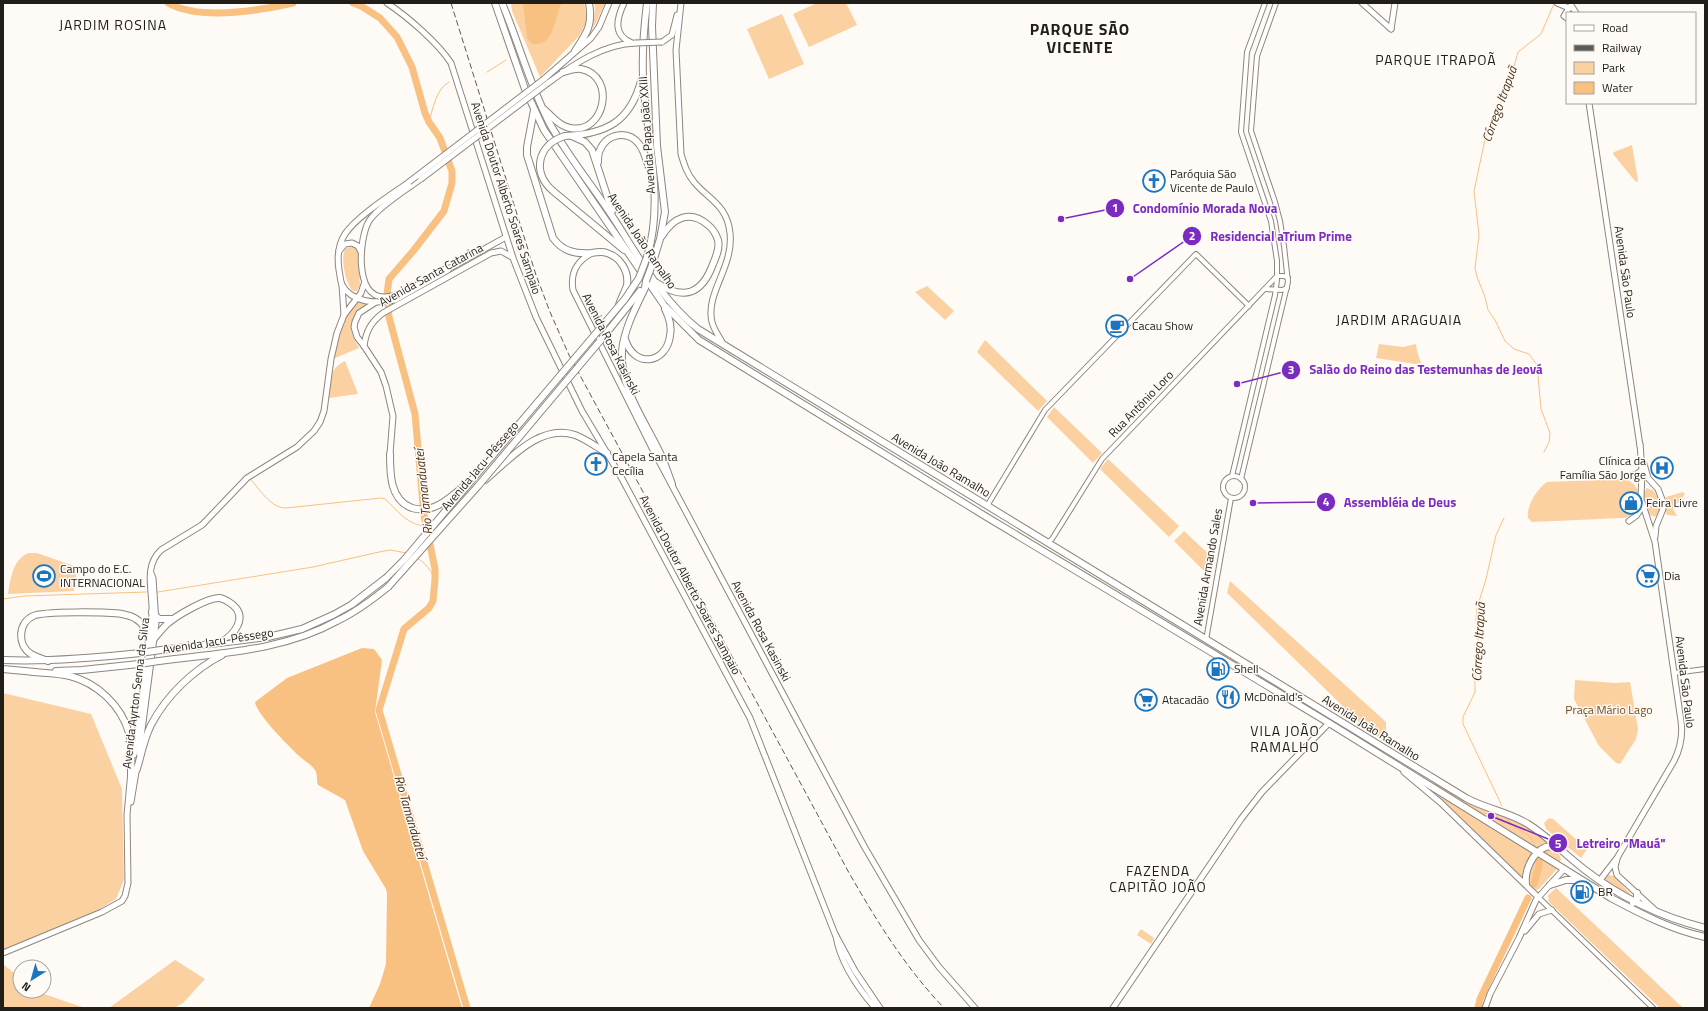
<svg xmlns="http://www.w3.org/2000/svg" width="1708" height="1011" font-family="'Titillium Web',sans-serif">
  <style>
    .green { fill: #fbd1a2 }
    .water { fill: #f8c182 }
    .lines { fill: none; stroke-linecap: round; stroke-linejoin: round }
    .stream { stroke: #f8c182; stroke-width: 1 }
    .river { stroke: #f8c182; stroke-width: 7 }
    .minor-casing { stroke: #8f867c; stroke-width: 6 }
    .major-casing { stroke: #8f867c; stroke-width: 7 }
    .highway-casing { stroke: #8f867c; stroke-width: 8 }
    .minor { stroke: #fff; stroke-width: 4 }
    .major { stroke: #fff; stroke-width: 5 }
    .highway { stroke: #fff; stroke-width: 6 }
    .rail { stroke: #5d5a56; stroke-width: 1; stroke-dasharray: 6 3; stroke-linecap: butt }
    .major-bridge-casing { stroke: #8f867c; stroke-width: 7; stroke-linecap: butt }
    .highway-bridge-casing { stroke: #8f867c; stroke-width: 8; stroke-linecap: butt }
    .major-bridge { stroke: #fff; stroke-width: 5 }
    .highway-bridge { stroke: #fff; stroke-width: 6 }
    .labels { text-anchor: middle; stroke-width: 3; stroke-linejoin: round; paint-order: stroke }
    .street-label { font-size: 12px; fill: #211e1a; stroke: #fefaf6 }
    .poi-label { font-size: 12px; fill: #211e1a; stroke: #fefaf6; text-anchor: start }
    .park-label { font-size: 12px; fill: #704c1d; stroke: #fefaf6 }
    .water-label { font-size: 13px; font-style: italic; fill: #4b3419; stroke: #fefaf6 }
    .quarter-label { font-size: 14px; letter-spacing: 1px; fill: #211e1a; stroke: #fefaf6 }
    .district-label { font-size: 16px; font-weight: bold; letter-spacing: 1px; fill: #211e1a; stroke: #fefaf6 }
    .leader { fill: none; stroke: #7b2cbf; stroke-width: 1.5 }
    .callout-dot { fill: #7b2cbf; stroke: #fefaf6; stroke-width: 1.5 }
    .mark-label { font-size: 12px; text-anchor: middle; font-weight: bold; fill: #fff }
    .callout-label { font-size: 13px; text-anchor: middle; font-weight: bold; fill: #7b2cbf; stroke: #fefaf6; stroke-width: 3; stroke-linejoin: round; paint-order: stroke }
  </style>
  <rect width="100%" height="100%" fill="#fefaf6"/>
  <g class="green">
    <path d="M511 3H584L588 20 579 36 540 77 512 11Z"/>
    <path d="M594 3H605L593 29 595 9Z"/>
    <path d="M817 3H846L857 25 809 47 793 14Z"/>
    <path d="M782 14 804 64 769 79 747 29Z"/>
    <path d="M1632 145 1638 180 1637 182 1635 181 1613 154 1614 152Z"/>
    <path d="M354 247 358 251 360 285 357 291H353C346 285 340 258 345 250 347 247 350 247 354 247Z"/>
    <path d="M927 286 954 311 945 320 915 292Z"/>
    <path d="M359 302H370C350 318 346 326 359 348L335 358C333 339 343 311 359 302Z"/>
    <path d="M985 340 1047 401 1038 411 977 352Z"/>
    <path d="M1379 344 1403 347 1416 344 1417 351 1421 363 1415 364 1376 358Z"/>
    <path d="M345 361 358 394 329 398C331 381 328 369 345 361Z"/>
    <path d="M1054 407 1102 453 1093 463 1047 417Z"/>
    <path d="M1108 459 1179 526 1169 537 1100 469Z"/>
    <path d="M1624 479C1644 483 1646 515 1623 518L1532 522 1528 518C1526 506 1537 489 1547 482Z"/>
    <path d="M1647 488 1654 491 1660 501V511L1655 517 1650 515 1645 503 1643 493Z"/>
    <path d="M1683 492 1685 494 1673 509 1677 516 1667 515 1665 511 1666 497Z"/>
    <path d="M1184 531 1214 559 1210 577 1174 541Z"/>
    <path d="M28 553H37L77 567 74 591 8 594C11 578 12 561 28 553Z"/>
    <path d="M1230 581 1386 722V734L1378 737 1360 723 1227 593Z"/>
    <path d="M1575 680 1615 683 1630 682 1638 729 1636 739 1620 764 1616 763 1599 746 1574 699Z"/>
    <path d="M3 693 91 714 122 789 124 880 116 899 74 925 3 955Z"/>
    <path d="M1435 783H1437C1467 797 1551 828 1561 859L1557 869 1539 889 1536 890 1435 793Z"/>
    <path d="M1549 818 1553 819 1587 849 1581 858 1546 829 1544 823Z"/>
    <path d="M1608 875 1614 876 1632 896H1631L1605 881 1606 877Z"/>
    <path d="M1556 888 1683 1008H1660L1549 902 1548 895Z"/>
    <path d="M1141 929 1154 938 1151 944 1137 935Z"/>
    <path d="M175 960 205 979 183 1003 174 1008H109Z"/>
    <path d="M3 964 20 978V991H35L85 1008H3Z"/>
  </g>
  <g class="water">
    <path d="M523 3H562C554 16 555 48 532 44L527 38Z"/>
    <path d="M362 648 374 649 382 660 375 712 462 1008H369L380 984 386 964 387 894 386 889 363 851 345 800 318 785C316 779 318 775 315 770 311 764 303 760 298 755 288 745 257 715 255 702L287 678Z"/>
  </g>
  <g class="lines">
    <g class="stream">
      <path d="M275 3 282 6"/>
      <path d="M487 72 506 60"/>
      <path d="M429 122C433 108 436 89 449 82"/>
      <path d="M1544 452 1549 442 1550 433 1541 409 1537 365 1529 354 1514 349 1505 341 1495 320 1488 310 1485 297 1477 277 1475 268 1479 235 1474 191 1487 130 1501 102 1513 70 1518 52 1541 34 1553 6"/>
      <path d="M251 480C261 491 271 508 286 508L381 498 385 499C397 510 408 526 426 526"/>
      <path d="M417 558C426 563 431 571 435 579"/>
      <path d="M158 592 313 567 379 552 390 550 407 553"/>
      <path d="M3 599 24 596 146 592"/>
      <path d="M1502 806 1472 743 1463 724V717L1475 692V671L1479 652 1476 619 1477 608 1486 579 1496 535 1504 518"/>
      <path d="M1507 818C1512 831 1530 830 1535 845"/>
    </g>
    <g class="river">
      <path d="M168 3C200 21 257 11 293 3"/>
      <path d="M353 3 361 6 380 18 397 37 412 67 425 113 429 122 440 138 452 171V183L444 211 414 250 389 279 387 294 389 317 415 414 424 515 435 569V579L433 601 429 608 404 629 379 710 467 1008"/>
      <path d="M1534 884 1539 867V859"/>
      <path d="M1478 1008 1480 999 1528 898"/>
    </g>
    <g class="minor-casing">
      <g id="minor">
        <path d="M1277 276H1284L1288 278"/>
        <path d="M1265 289 1282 290 1287 288"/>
        <path d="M1232 476 1275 295 1277 280V261L1271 221 1241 132 1247 52 1265 3"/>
        <circle cx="1234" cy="487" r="11"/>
        <path d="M1241 479 1288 282 1284 246 1280 221 1275 202 1251 131 1257 56 1276 3"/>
        <path d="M987 506 1045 410 1196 254 1249 306"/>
        <path d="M1047 543 1052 539 1102 459 1277 276"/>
        <path d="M1206 640 1231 498"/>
        <path d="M1674 673 1705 669"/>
        <path d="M1538 897 1653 1008"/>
      </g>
    </g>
    <g class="major-casing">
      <g id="major">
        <path d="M387 3C408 17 438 43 451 63L513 258 536 317 582 411 620 475 750 718 835 934 855 971 880 1008"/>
        <path d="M624 3C617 18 612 35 632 43"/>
        <path d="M681 3 676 50 681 154C684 164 687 174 694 182 709 200 727 205 730 233 734 267 705 293 712 322 714 330 719 336 723 344"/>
        <path d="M1362 3 1391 29"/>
        <path d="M1557 3 1569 8"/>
        <path d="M1567 18 1564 16 1571 5 1576 13"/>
        <path d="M1391 29 1395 3"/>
        <path d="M662 42 672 35 677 15"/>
        <path d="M544 79 591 38 599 27 609 3"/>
        <path d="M548 83C574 64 603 44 636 43"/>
        <path d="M1589 103 1640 446"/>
        <path d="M421 179C407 189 378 207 369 221 359 238 354 297 384 297 402 297 428 278 445 269L450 268 506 237"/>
        <path d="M409 182C391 195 357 216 345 234 338 245 337 257 339 270 340 274 340 280 342 285 352 303 377 304 395 300L448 270"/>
        <path d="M339 251 345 244 352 243 358 246 361 252"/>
        <path d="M592 253C577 261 570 272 573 290L651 446 864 846 919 940 939 967 975 1008"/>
        <path d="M342 285 344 315"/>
        <path d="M376 302 359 313 355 322 354 327 357 337 364 346 381 372 386 386 393 416 390 454"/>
        <path d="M364 346C366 331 371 322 383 313L491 253 501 251 512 257"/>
        <path d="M1644 464 1648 478 1658 489 1663 502V509L1656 526 1655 537"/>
        <path d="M1628 476 1635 475 1642 470"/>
        <path d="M1629 521 1636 516 1643 506"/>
        <path d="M150 640C150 631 152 622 152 612 153 591 143 567 161 550L202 525 247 478 297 447 314 431 320 422 324 411 331 359 337 333 344 315 361 293 364 284"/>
        <path d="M139 753 156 623 153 578 151 573"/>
        <path d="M134 755 149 648"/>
        <path d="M1404 772 1441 803 1538 897"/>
        <path d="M131 802 137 766"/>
        <path d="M1617 859 1615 867 1617 875 1655 910"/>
        <path d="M1600 880 1617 858 1674 761C1680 749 1683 735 1681 721L1655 542 1641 499 1642 470 1640 444"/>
        <path d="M1525 931 1539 914 1552 910"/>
        <path d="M836 936C840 962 858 988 875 1008"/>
        <path d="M3 953 102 912 122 901 125 896 128 883 127 815 131 771"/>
        <path d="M1113 1008 1241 819 1262 792 1329 723"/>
        <path d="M1485 1008 1490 994 1519 938 1536 900 1564 869"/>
      </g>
    </g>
    <g class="highway-casing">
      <g id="highway">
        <path d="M495 3 525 89 544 130 664 305 699 340 985 516 1329 723 1611 898C1641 914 1672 930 1705 937"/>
        <path d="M502 3C519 43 530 86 550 124 569 158 595 189 616 222 641 261 662 300 698 329L1466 798C1486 809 1509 812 1528 824 1549 837 1565 855 1585 870 1620 897 1662 917 1705 928"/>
        <path d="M647 3C644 27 642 52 643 76 646 135 665 200 647 257"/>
        <path d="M575 51C587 33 593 25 589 3"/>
        <path d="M534 110 527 147V155L553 238C563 252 576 254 591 253 597 252 602 251 607 253 620 257 629 271 627 285 625 292 621 298 619 305"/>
        <path d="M545 110C552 117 560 126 570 128 605 135 617 76 581 69 575 68 568 71 563 72"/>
        <path d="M565 136C606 134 630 122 641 81"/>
        <path d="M572 136 585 142 592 150 612 211"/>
        <path d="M598 162C598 158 598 153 600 150 607 133 628 130 639 144 644 150 646 160 649 167"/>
        <path d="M553 191 624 250"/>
        <path d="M652 265 660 239 665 212 657 146 652 26 653 3"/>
        <path d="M646 281 645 288C636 307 624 329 622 351 619 387 645 421 660 453 665 463 668 474 672 484"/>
        <path d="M657 283C684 301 702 294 713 264 716 257 720 248 718 240 716 234 713 229 708 225 690 209 673 218 662 236"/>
        <path d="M625 339C634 369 666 364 670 336 672 327 669 317 665 309"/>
        <path d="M600 341 640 291"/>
        <path d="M390 454C390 474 390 500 412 508 419 510 427 510 434 507 445 503 455 493 464 486"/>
        <path d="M485 480C509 460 540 423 575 435 586 439 596 447 607 453"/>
        <path d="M152 612 159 619H173"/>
        <path d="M153 640C158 634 162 629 167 624 176 616 208 597 220 598 225 599 229 602 233 605 248 618 234 634 222 642"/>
        <path d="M161 650 268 637 302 629 333 615 351 605 386 578"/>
        <path d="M3 660C49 662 94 658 140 653"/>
        <path d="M48 661C43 659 36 657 31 654 17 645 18 623 33 616 43 611 109 612 122 614 127 615 132 616 136 619 146 625 148 635 149 646"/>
        <path d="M159 661C219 653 283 651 337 621 356 612 372 600 388 587"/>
        <path d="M3 669 35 672"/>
        <path d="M56 671 82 670 139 664"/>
        <path d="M33 672C45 673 58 673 70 676 97 683 121 705 129 733 133 746 131 762 131 775"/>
        <path d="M137 769C141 755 144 739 151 725 166 696 193 670 222 655"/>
        <path d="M1526 884C1524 868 1537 842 1556 847"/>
        <path d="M1550 885 1566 880H1579"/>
        <path d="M1633 903 1637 899V893"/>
      </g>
    </g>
    <use href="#minor" class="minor"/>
    <use href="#major" class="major"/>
    <use href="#highway" class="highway"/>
    <path class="rail" d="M451 3 536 275 550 312 569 355 848 871C876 920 905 967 944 1008"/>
    <g class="major-bridge-casing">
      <g id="major-bridge">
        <path d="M636 43 662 42"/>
        <path d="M421 179 548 83"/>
        <path d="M409 182 544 79"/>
      </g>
    </g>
    <g class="highway-bridge-casing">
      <g id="highway-bridge">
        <path d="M553 191C531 172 538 144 565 136"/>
        <path d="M646 281 652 265"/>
        <path d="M386 578 404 560 625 299 639 278 647 257"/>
        <path d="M388 587 478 486 600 341"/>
        <path d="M140 653 161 650"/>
        <path d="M139 664 159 661"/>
      </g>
    </g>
    <use href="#major-bridge" class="major-bridge"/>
    <use href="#highway-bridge" class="highway-bridge"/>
  </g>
  <defs>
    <g id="church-ring" transform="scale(1.15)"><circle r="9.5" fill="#fefaf6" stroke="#1a76c2" stroke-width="1.5"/><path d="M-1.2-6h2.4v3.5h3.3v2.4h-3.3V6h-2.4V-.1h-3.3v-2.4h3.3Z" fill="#1a76c2"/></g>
    <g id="cafe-ring" transform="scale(1.15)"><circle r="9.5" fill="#fefaf6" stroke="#1a76c2" stroke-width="1.5"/><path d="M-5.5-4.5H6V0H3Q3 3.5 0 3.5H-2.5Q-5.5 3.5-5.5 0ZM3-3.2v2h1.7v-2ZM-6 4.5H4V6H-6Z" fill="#1a76c2"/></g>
    <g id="hospital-ring" transform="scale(1.15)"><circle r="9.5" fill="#fefaf6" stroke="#1a76c2" stroke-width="1.5"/><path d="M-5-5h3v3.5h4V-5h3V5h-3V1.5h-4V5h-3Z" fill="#1a76c2"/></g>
    <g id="shop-ring" transform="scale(1.15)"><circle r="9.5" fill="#fefaf6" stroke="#1a76c2" stroke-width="1.5"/><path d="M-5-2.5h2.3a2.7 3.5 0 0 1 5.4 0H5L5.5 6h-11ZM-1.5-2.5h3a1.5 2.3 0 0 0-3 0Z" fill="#1a76c2"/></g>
    <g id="stadium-ring" transform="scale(1.15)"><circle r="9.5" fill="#fefaf6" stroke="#1a76c2" stroke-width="1.5"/><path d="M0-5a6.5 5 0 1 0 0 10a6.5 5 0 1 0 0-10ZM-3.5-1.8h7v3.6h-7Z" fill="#1a76c2"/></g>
    <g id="supermarket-ring" transform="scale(1.15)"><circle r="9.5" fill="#fefaf6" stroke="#1a76c2" stroke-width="1.5"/><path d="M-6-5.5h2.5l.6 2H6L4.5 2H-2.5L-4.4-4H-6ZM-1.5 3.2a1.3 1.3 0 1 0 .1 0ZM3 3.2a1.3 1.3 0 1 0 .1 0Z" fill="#1a76c2"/></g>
    <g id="fuel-ring" transform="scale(1.15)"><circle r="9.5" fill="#fefaf6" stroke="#1a76c2" stroke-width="1.5"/><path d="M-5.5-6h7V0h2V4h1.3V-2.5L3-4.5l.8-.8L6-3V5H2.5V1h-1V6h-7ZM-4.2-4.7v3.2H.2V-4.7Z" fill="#1a76c2"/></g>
    <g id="restaurant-ring" transform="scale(1.15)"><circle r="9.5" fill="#fefaf6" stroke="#1a76c2" stroke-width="1.5"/><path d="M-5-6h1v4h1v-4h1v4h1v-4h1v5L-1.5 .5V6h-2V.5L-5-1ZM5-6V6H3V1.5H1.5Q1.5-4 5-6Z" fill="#1a76c2"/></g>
  </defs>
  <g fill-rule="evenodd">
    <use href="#church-ring" x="1154" y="181"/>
    <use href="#cafe-ring" x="1117" y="326"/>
    <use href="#church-ring" x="596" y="464"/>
    <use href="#hospital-ring" x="1662" y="468"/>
    <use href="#shop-ring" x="1631" y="503"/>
    <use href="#stadium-ring" x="44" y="576"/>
    <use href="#supermarket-ring" x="1648" y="576"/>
    <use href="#fuel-ring" x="1218" y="669"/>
    <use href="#restaurant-ring" x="1228" y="697"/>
    <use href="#supermarket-ring" x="1146" y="700"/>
    <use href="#fuel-ring" x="1582" y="892"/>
  </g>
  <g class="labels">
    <g class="street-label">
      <text transform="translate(647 135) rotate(-94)" y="4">Avenida Papa João XXIII</text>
      <text transform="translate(506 198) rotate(72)" y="4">Avenida Doutor Alberto Soares Sampaio</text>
      <text transform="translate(642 241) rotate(56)" y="4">Avenida João Ramalho</text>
      <text transform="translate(1625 272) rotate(82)" y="4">Avenida São Paulo</text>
      <text transform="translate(431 275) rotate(-29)" y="4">Avenida Santa Catarina</text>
      <text transform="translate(611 344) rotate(63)" y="4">Avenida Rosa Kasinski</text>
      <text transform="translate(1141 404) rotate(-46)" y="4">Rua Antônio Loro</text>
      <text transform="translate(941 465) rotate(31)" y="4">Avenida João Ramalho</text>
      <text transform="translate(480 466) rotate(-50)" y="4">Avenida Jacu-Pêssego</text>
      <text transform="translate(1208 567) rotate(-80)" y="4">Avenida Armando Sales</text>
      <text transform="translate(690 585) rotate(62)" y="4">Avenida Doutor Alberto Soares Sampaio</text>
      <text transform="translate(761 631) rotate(62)" y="4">Avenida Rosa Kasinski</text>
      <text transform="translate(218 641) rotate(-9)" y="4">Avenida Jacu-Pêssego</text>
      <text transform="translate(1685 682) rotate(83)" y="4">Avenida São Paulo</text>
      <text transform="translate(136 693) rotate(-83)" y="4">Avenida Ayrton Senna da Silva</text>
      <text transform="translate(1371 728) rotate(32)" y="4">Avenida João Ramalho</text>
    </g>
    <g class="poi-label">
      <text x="1170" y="178">Paróquia São<tspan x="1170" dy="14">Vicente de Paulo</tspan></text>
      <text x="1132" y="330">Cacau Show</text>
      <text x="612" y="461">Capela Santa<tspan x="612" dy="14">Cecília</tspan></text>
      <text x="1646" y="465" text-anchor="end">Clínica da<tspan x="1646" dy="14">Família São Jorge</tspan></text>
      <text x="1646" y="507">Feira Livre</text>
      <text x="60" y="573">Campo do E.C.<tspan x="60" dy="14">INTERNACIONAL</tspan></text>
      <text x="1664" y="580">Dia</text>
      <text x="1234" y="673">Shell</text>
      <text x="1244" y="701">McDonald's</text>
      <text x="1162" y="704">Atacadão</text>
      <text x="1598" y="896">BR</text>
    </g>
    <g class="park-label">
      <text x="1609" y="714">Praça Mário Lago</text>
    </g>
    <g class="water-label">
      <text transform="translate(1499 104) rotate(-70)" y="5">Córrego Itrapuã</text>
      <text transform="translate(423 492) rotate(-96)" y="5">Rio Tamanduateí</text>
      <text transform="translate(1478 642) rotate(-87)" y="5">Córrego Itrapuã</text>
      <text transform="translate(411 817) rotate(74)" y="5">Rio Tamanduateí</text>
    </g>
    <g class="quarter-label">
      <text x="113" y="30">JARDIM ROSINA</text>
      <text x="1436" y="65">PARQUE ITRAPOÃ</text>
      <text x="1399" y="325">JARDIM ARAGUAIA</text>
      <text x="1285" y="736">VILA JOÃO<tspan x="1285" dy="16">RAMALHO</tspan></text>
      <text x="1158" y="876">FAZENDA<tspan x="1158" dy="16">CAPITÃO JOÃO</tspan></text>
    </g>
    <g class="district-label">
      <text x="1080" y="35">PARQUE SÃO<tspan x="1080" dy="18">VICENTE</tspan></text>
    </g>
  </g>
  <path class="leader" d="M1061 219L1115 208M1130 279L1192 236M1237 384L1291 370M1253 503L1326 502M1491 816L1558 843"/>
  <g class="callout-dot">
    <circle cx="1061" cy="219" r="4"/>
    <circle cx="1130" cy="279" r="4"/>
    <circle cx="1237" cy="384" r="4"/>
    <circle cx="1253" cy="503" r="4"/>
    <circle cx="1491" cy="816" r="4"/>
    <circle cx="1115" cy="208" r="10"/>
    <circle cx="1192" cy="236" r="10"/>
    <circle cx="1291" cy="370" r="10"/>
    <circle cx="1326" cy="502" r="10"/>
    <circle cx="1558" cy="843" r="10"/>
  </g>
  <g class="mark-label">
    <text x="1115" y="212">1</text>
    <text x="1192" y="240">2</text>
    <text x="1291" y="374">3</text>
    <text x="1326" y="506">4</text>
    <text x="1558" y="848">5</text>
  </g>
  <g class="callout-label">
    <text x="1205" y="213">Condomínio Morada Nova</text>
    <text x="1281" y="241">Residencial aTrium Prime</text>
    <text x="1426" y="374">Salão do Reino das Testemunhas de Jeová</text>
    <text x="1400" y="507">Assembléia de Deus</text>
    <text x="1621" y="848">Letreiro "Mauá"</text>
  </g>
  <rect width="1708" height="1011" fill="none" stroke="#211e1a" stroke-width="8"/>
  <rect x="1566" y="12" width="130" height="92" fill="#fefaf6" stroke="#a6a29e"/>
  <rect x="1574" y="25" width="20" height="6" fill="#ffffff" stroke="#a6a29e"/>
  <text x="1602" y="32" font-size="12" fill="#211e1a">Road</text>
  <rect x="1574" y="45" width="20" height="6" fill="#5d5a56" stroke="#a6a29e"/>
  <text x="1602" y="52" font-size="12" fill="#211e1a">Railway</text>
  <rect x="1574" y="62" width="20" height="12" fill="#fbd1a2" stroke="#a6a29e"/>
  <text x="1602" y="72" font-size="12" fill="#211e1a">Park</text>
  <rect x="1574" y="82" width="20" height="12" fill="#f8c182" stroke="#a6a29e"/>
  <text x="1602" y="92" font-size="12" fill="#211e1a">Water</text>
  <g transform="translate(32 979) rotate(217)"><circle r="19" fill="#fefaf6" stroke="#a6a29e"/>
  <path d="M0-3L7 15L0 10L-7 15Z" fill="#1a76c2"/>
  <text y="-6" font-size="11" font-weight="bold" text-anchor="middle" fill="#211e1a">N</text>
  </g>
</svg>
